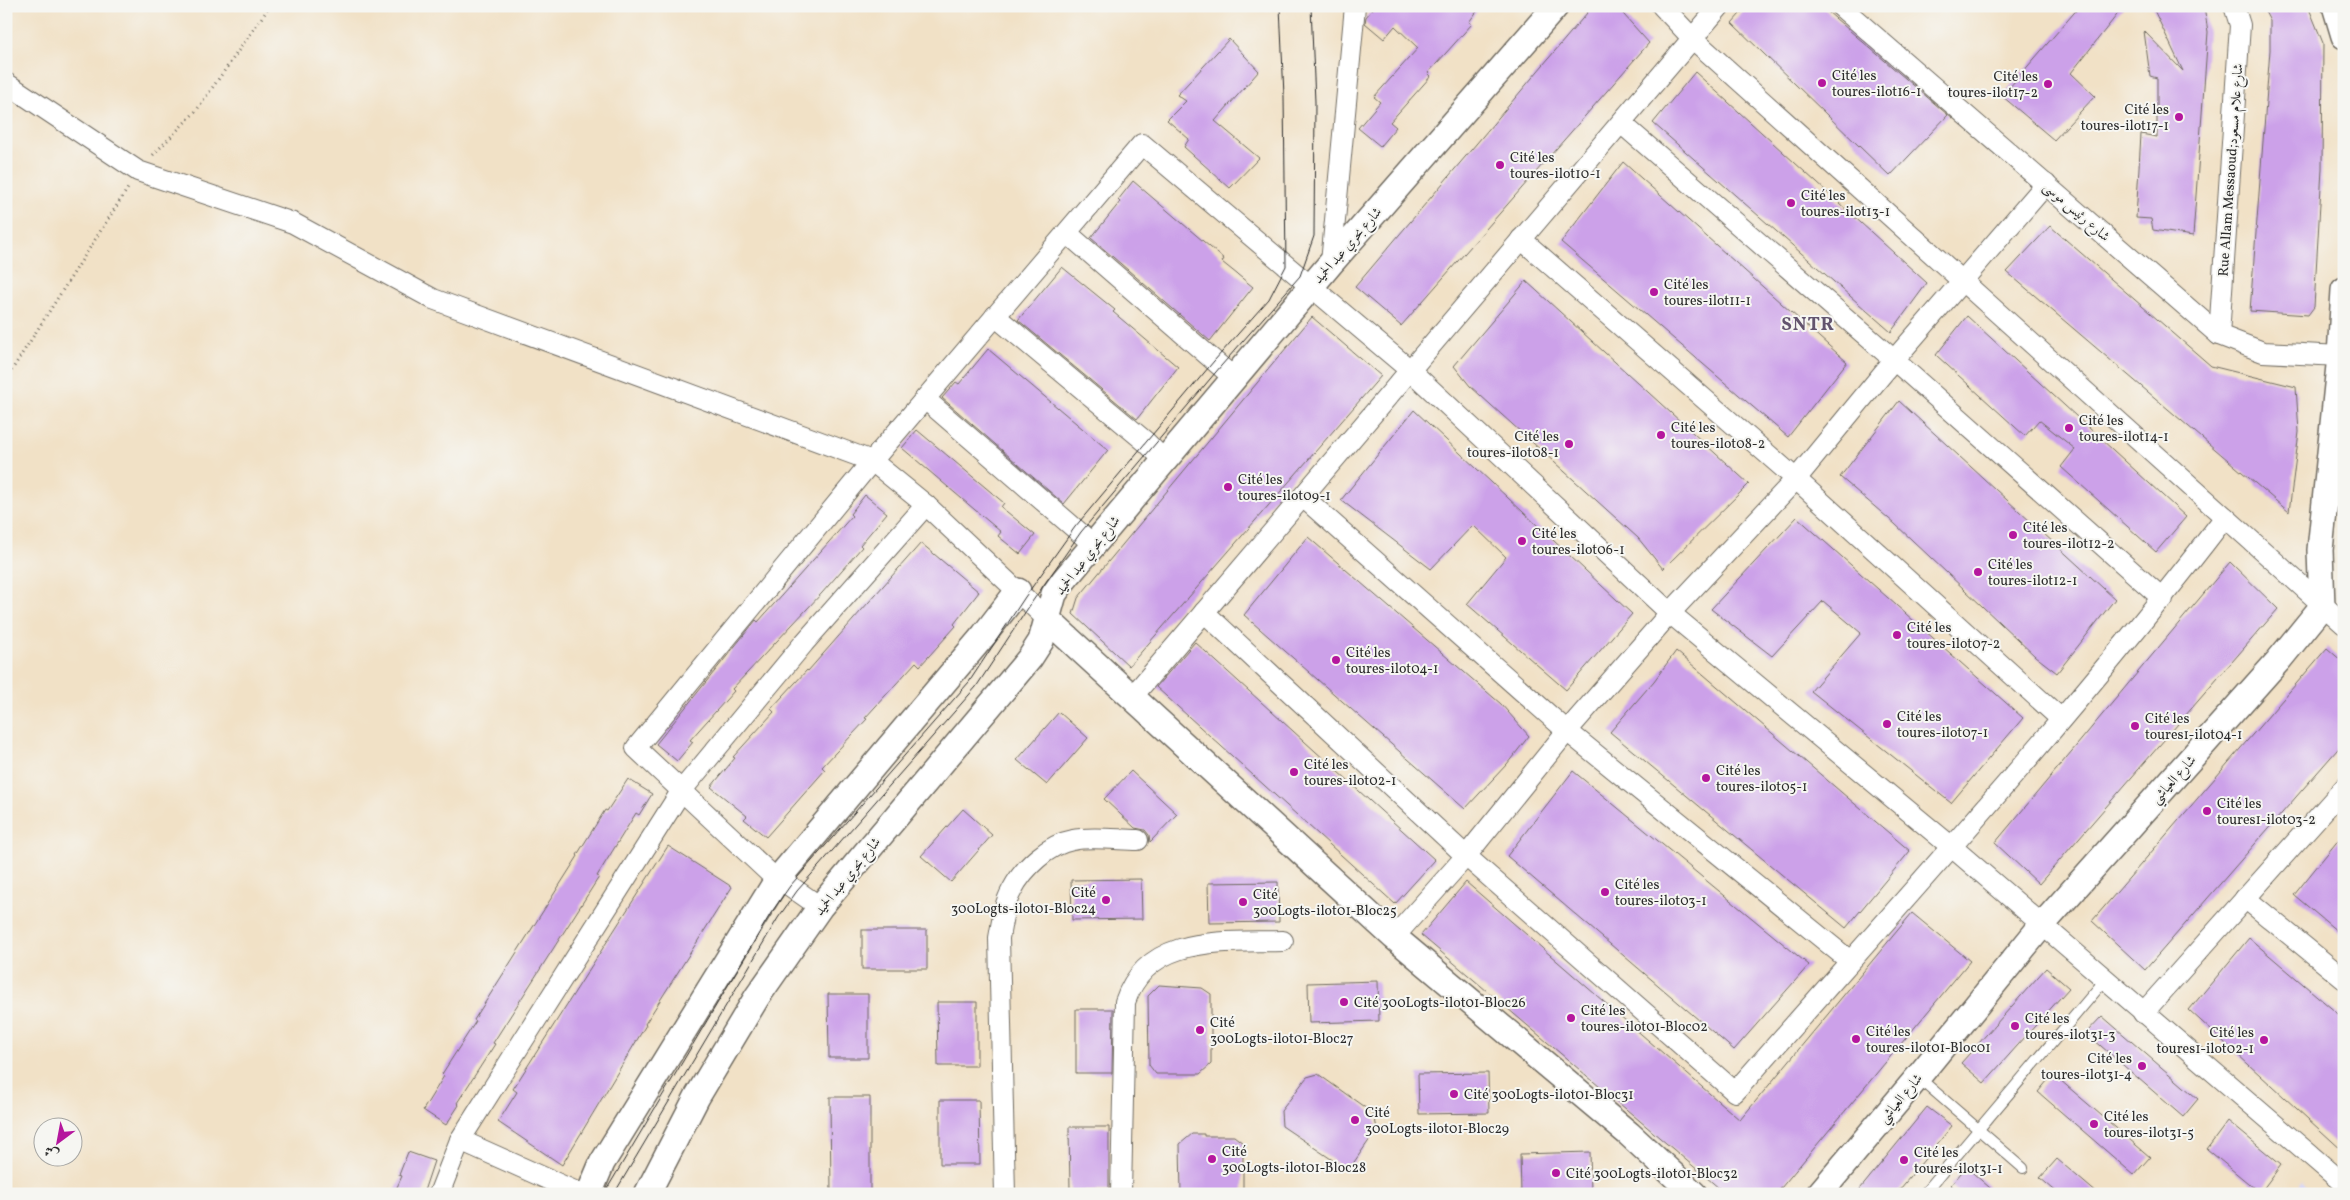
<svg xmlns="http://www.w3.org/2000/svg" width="2350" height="1200" font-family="Vollkorn,Amiri,serif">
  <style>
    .built { fill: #d8d7f8 }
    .building { fill: #cca1e9 }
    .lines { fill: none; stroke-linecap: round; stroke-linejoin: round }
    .service-casing { stroke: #706b61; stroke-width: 12 }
    .minor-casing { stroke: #706b61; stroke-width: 22 }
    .tertiary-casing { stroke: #706b61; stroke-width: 28 }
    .path { stroke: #706b61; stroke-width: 3; stroke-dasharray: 1 4; stroke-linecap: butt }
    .service { stroke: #fff; stroke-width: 10 }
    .minor { stroke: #fff; stroke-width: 20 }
    .tertiary { stroke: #fff; stroke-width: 25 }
    .tram { stroke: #2b2b2b; stroke-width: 1 }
    .poi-dot { fill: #b5179e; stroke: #f6f6f2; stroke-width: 2 }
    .labels { text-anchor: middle; stroke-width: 4; stroke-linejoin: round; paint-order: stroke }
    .poi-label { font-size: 14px; fill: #2b2b2b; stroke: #f6f6f2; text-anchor: start }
    .street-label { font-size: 14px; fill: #2b2b2b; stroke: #f6f6f2 }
    .district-label { font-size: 19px; font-weight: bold; letter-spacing: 1px; fill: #63546e; stroke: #f6f6f2 }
  </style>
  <rect width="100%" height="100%" fill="#f6f6f2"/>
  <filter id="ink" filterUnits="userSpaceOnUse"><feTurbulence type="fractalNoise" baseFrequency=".02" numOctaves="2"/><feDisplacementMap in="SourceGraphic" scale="10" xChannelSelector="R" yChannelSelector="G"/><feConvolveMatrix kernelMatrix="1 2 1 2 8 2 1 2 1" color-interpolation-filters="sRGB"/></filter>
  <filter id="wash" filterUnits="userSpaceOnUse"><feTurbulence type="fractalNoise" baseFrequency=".0096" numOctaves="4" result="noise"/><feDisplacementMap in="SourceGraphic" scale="20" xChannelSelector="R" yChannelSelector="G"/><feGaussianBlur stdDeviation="1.12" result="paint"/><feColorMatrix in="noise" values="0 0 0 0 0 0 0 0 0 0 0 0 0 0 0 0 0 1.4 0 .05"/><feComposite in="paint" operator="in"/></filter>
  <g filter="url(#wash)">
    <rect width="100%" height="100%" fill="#f1e1c6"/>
    <path class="built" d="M2301 1182 2314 1194H2298Z"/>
    <g id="blocks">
      <g class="building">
        <path d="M1375 6H1481L1469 22 1472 24 1428 73 1431 76 1390 122 1396 127 1380 146 1358 128 1380 102 1374 97 1418 48 1395 26 1384 39 1365 23 1366 17Z"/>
        <path d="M1593 6H1616L1649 43 1401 326 1355 287Z"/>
        <path d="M1747 6H1821L1948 115 1890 176 1732 23Z"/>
        <path d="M2080 6H2124L2071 73 2095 96 2054 140 2002 96Z"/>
        <path d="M2152 6H2204L2208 32 2193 236 2153 230 2151 219 2136 218 2141 134 2157 137V78L2150 76 2144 31 2183 71Z"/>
        <path d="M2262 6H2308L2323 43 2322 169 2314 307 2308 315 2250 311 2270 50V21Z"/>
        <path d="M1229 39 1259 71 1215 121 1259 158 1230 188 1184 147 1189 139 1167 120 1186 101 1177 95Z"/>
        <path d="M1695 72 1927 283 1891 332 1653 123Z"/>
        <path d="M1623 162 1847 362 1788 437 1561 242Z"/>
        <path d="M1133 181 1224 259 1222 262 1253 287 1210 341 1091 238 1120 202 1118 200Z"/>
        <path d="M2050 226 2211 366 2296 387 2299 432 2289 512 2007 272Z"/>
        <path d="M1062 267 1115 310 1113 312 1178 367 1137 419 1018 320Z"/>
        <path d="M1526 281 1749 484 1663 569 1638 538 1470 386 1454 366Z"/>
        <path d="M1967 316 2186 517 2156 552 2061 467 2075 449 2039 420 2025 436 1936 355Z"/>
        <path d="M1312 317 1381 376 1129 666 1073 614 1078 598Z"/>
        <path d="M988 349 1108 450 1064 504 942 398 956 382 959 384Z"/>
        <path d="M1899 401 2115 599 2057 673 2035 656 1895 524 1840 477Z"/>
        <path d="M1414 410 1632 614 1566 690 1467 604 1506 557 1473 525 1431 569 1341 500Z"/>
        <path d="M917 430 1004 503 1001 507 1035 535 1020 554 998 536 1001 532 902 448Z"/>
        <path d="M865 495 887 513 860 545 862 547 822 593 732 689 734 691 690 740 693 742 677 761 656 744 756 620 758 622 852 516 850 514Z"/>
        <path d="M1797 517 2023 718 1951 803 1811 691 1861 633 1823 601 1772 656 1711 609Z"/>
        <path d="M1308 537 1501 704 1529 736 1507 764 1465 809 1244 615Z"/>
        <path d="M921 543 979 592 954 624 956 626 920 666 916 662 865 718 867 719 822 767 825 770 766 837 744 819 747 816 711 787 735 758 733 757 774 712 771 709 807 670 808 671Z"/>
        <path d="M2230 562 2278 609 2039 884 1995 843Z"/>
        <path d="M1195 642 1435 860 1395 904 1156 687Z"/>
        <path d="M2327 648 2344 663V742L2145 970 2092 921Z"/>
        <path d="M1676 651 1910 851 1846 928 1610 732 1654 681Z"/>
        <path d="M1059 712 1088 738 1047 785 1017 760Z"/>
        <path d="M1131 771 1177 814 1150 842 1149 835 1145 830 1135 828 1104 799Z"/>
        <path d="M1573 771 1809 965 1734 1050 1507 856Z"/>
        <path d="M628 779 652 794 639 815 636 813 597 876 599 877 493 1043 495 1044 457 1103 459 1105 446 1125 423 1110 444 1076 442 1074 476 1021 474 1020 578 856 577 855 605 810 607 811Z"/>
        <path d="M963 809 992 835 951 882 921 856Z"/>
        <path d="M2344 833V937L2294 895Z"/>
        <path d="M668 846 732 887 645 1024 646 1025 562 1165 498 1122 517 1092 513 1089Z"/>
        <path d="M1141 879 1142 919 1072 920 1071 880Z"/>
        <path d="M1278 882 1279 922 1209 923 1208 883Z"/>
        <path d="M1466 882 1740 1120 1912 913 1970 961 1776 1194H1726L1421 935Z"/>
        <rect x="862" y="930" width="65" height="39"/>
        <path d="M2249 938 2344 1019V1152L2189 1010Z"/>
        <path d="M2046 968 2069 988 1984 1083 1961 1063Z"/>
        <path d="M1378 981 1379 1021 1309 1023 1308 983Z"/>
        <path d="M1159 985 1202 988 1211 994V1064L1200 1074H1156L1149 1065 1148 996Z"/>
        <path d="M828 994H868V1058H829Z"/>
        <path d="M937 1002H977V1066H938Z"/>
        <path d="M1076 1009H1113L1112 1073H1076Z"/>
        <path d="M2102 1016 2198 1099 2183 1117 2086 1033Z"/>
        <path d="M1488 1073 1489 1113 1419 1114 1418 1074Z"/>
        <path d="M1318 1074 1374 1114 1377 1129 1352 1165H1340L1282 1126 1281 1111 1307 1077Z"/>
        <path d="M2053 1074 2150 1157 2134 1175 2038 1092Z"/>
        <path d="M830 1097H870V1194H831Z"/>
        <path d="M940 1100H979L980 1164H940Z"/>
        <path d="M1927 1107 1952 1126 1896 1194H1856Z"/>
        <path d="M2228 1121 2281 1165 2260 1193 2207 1149Z"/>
        <path d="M1069 1127H1109V1191H1070Z"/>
        <path d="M1192 1134H1204V1136H1234L1243 1143V1194H1181L1180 1144Z"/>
        <path d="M408 1152 434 1161 423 1194H394L402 1176 399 1175Z"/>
        <path d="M1590 1152 1591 1192 1521 1194 1520 1154Z"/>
        <path d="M2057 1159 2098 1194H2059L2040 1178Z"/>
        <path d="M1966 1167 1997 1194H1960L1951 1185Z"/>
      </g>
    </g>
  </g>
  <g filter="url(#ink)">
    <use href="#blocks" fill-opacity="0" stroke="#706b61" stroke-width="1"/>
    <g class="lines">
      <g class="service-casing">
        <g id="service">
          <path d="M1918 1077 2023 1168"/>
          <path d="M1924 1194 2105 980"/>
        </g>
      </g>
      <g class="minor-casing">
        <g id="minor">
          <path d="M1662 6 1692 38 2344 624"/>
          <path d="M1840 6 2219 335 2263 352 2340 356"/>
          <path d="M6 83 138 171 293 223 433 299 872 461 926 505 1048 620"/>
          <path d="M1621 123 1894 360 2163 599"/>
          <path d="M1067 233 1234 378"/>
          <path d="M1521 239 1796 479 2061 719"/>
          <path d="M1331 263 1355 6"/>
          <path d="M995 316 1146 442 1164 460"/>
          <path d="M2219 335 2240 25 2234 6"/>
          <path d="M925 399 1094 545"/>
          <path d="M1303 497 1567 731 1850 961"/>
          <path d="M1204 612 1466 856 1735 1092C1901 903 2072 717 2225 517"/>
          <path d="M1132 697 1720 6"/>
          <path d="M2245 898 2344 979"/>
          <path d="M820 907 790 886 777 880 636 748 872 461 1142 144 1410 370 1670 613 1953 848 2344 1184"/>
          <path d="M1394 937 1466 856 1567 731 1670 613 1796 479 1894 360 2046 184"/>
          <path d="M2143 1013 2344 788"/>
          <path d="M460 1140 581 1194"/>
          <path d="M439 1194 460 1140 682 790 804 643 926 505"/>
          <path d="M1005 1194 999 938C1002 921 1004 904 1012 890 1023 868 1049 844 1073 840 1090 836 1120 840 1138 840"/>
          <path d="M1121 1194 1125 1002C1148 933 1224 943 1283 941"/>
        </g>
      </g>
      <g class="tertiary-casing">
        <g id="tertiary">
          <path d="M2335 6 2344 36"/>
          <path d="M1048 620 1394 937 1629 1134 1694 1194"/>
          <path d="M589 1194 602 1163 777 880 984 635 1018 591"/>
          <path d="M647 1194 697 1097 757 997 820 907 1030 658 1041 641 1054 594 1064 580 1331 263 1556 6"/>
          <path d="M1819 1194 1918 1077 2042 925 2278 661 2322 607 2320 550 2340 356 2344 290"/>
        </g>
      </g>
      <g class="path">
        <path d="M153 155 196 111 270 6"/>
        <path d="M6 379 128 188"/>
      </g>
      <use href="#service" class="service"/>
      <use href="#minor" class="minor"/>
      <use href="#tertiary" class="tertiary"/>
      <g class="tram">
        <path d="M604 1194 771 913 790 886 969 682 1025 597 1075 527 1214 361 1269 299 1286 266 1284 96 1280 6"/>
        <path d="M614 1194 778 918 797 891 976 687 1032 602 1081 532 1221 366 1300 276 1314 236 1315 102 1311 6"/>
      </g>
    </g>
  </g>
  <g class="poi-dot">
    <circle cx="1822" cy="83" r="5"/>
    <circle cx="2048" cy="84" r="5"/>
    <circle cx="2179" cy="117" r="5"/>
    <circle cx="1500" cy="165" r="5"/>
    <circle cx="1791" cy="203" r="5"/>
    <circle cx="1654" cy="292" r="5"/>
    <circle cx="2069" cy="428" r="5"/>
    <circle cx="1661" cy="435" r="5"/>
    <circle cx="1569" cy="444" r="5"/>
    <circle cx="1228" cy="487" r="5"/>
    <circle cx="2013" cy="535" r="5"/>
    <circle cx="1522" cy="541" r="5"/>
    <circle cx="1978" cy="572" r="5"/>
    <circle cx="1897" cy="635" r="5"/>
    <circle cx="1336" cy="660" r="5"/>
    <circle cx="1887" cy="724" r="5"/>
    <circle cx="2135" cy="726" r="5"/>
    <circle cx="1294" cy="772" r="5"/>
    <circle cx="1706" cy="778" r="5"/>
    <circle cx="2207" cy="811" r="5"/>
    <circle cx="1605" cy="892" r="5"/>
    <circle cx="1106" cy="900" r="5"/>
    <circle cx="1243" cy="902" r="5"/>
    <circle cx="1344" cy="1002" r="5"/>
    <circle cx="1571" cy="1018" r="5"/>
    <circle cx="2015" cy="1026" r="5"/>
    <circle cx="1200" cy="1030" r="5"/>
    <circle cx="1856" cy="1039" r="5"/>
    <circle cx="2264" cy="1040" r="5"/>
    <circle cx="2142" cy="1066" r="5"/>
    <circle cx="1454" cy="1094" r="5"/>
    <circle cx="1355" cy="1120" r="5"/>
    <circle cx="2094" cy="1124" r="5"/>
    <circle cx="1212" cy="1159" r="5"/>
    <circle cx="1904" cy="1160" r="5"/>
    <circle cx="1556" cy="1173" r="5"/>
  </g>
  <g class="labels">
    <g class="poi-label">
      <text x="1832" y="80">Cité les<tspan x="1832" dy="16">toures-ilot16-1</tspan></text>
      <text x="2038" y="81" text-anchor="end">Cité les<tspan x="2038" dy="16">toures-ilot17-2</tspan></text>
      <text x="2169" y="114" text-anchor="end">Cité les<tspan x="2169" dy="16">toures-ilot17-1</tspan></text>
      <text x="1510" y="162">Cité les<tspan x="1510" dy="16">toures-ilot10-1</tspan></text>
      <text x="1801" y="200">Cité les<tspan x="1801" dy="16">toures-ilot13-1</tspan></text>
      <text x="1664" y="289">Cité les<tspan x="1664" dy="16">toures-ilot11-1</tspan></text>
      <text x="2079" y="425">Cité les<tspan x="2079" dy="16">toures-ilot14-1</tspan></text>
      <text x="1671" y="432">Cité les<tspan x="1671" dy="16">toures-ilot08-2</tspan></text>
      <text x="1559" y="441" text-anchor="end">Cité les<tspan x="1559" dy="16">toures-ilot08-1</tspan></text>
      <text x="1238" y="484">Cité les<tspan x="1238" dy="16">toures-ilot09-1</tspan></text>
      <text x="2023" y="532">Cité les<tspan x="2023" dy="16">toures-ilot12-2</tspan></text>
      <text x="1532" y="538">Cité les<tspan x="1532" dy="16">toures-ilot06-1</tspan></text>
      <text x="1988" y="569">Cité les<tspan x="1988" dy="16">toures-ilot12-1</tspan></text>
      <text x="1907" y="632">Cité les<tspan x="1907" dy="16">toures-ilot07-2</tspan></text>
      <text x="1346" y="657">Cité les<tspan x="1346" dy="16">toures-ilot04-1</tspan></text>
      <text x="1897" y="721">Cité les<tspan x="1897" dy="16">toures-ilot07-1</tspan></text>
      <text x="2145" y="723">Cité les<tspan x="2145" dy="16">toures1-ilot04-1</tspan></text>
      <text x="1304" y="769">Cité les<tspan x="1304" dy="16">toures-ilot02-1</tspan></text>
      <text x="1716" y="775">Cité les<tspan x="1716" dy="16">toures-ilot05-1</tspan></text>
      <text x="2217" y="808">Cité les<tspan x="2217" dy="16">toures1-ilot03-2</tspan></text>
      <text x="1615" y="889">Cité les<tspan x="1615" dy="16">toures-ilot03-1</tspan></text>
      <text x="1096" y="897" text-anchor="end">Cité<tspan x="1096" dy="16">300Logts-ilot01-Bloc24</tspan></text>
      <text x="1253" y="899">Cité<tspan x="1253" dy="16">300Logts-ilot01-Bloc25</tspan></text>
      <text x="1354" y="1007">Cité 300Logts-ilot01-Bloc26</text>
      <text x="1581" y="1015">Cité les<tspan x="1581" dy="16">toures-ilot01-Bloc02</tspan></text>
      <text x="2025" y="1023">Cité les<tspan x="2025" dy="16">toures-ilot31-3</tspan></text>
      <text x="1210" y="1027">Cité<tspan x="1210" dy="16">300Logts-ilot01-Bloc27</tspan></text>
      <text x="1866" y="1036">Cité les<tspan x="1866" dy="16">toures-ilot01-Bloc01</tspan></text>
      <text x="2254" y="1037" text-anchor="end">Cité les<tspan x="2254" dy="16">toures1-ilot02-1</tspan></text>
      <text x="2132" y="1063" text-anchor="end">Cité les<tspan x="2132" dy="16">toures-ilot31-4</tspan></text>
      <text x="1464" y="1099">Cité 300Logts-ilot01-Bloc31</text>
      <text x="1365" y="1117">Cité<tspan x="1365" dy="16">300Logts-ilot01-Bloc29</tspan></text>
      <text x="2104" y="1121">Cité les<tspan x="2104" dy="16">toures-ilot31-5</tspan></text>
      <text x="1222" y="1156">Cité<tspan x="1222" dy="16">300Logts-ilot01-Bloc28</tspan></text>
      <text x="1914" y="1157">Cité les<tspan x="1914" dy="16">toures-ilot31-1</tspan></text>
      <text x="1566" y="1178">Cité 300Logts-ilot01-Bloc32</text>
    </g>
    <g class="street-label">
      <text transform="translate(2230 170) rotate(-86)" y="5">Rue Allam Messaoud;شارع علام مسعود</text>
      <text transform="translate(2077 211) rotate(41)" y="5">شارع رئيس موسى</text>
      <text transform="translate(1347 245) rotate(-49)" y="5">شارع بحري عبد الحميد</text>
      <text transform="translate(1087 555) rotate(-52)" y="5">شارع بحري عبد الحميد</text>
      <text transform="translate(2173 779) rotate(-48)" y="5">شارع العياشي</text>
      <text transform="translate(847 876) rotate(-51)" y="5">شارع بحري عبد الحميد</text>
      <text transform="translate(1900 1098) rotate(-50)" y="5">شارع العياشي</text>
    </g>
    <g class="district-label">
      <text x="1808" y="330">SNTR</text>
    </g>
  </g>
  <rect width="2350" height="1200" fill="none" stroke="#f6f6f2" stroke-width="25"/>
  <g transform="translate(58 1142) rotate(212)"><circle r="24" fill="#f6f6f2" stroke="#a5a5a2"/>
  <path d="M0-4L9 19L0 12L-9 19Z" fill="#b5179e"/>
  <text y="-8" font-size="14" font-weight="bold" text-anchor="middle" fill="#2b2b2b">ش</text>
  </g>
</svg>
